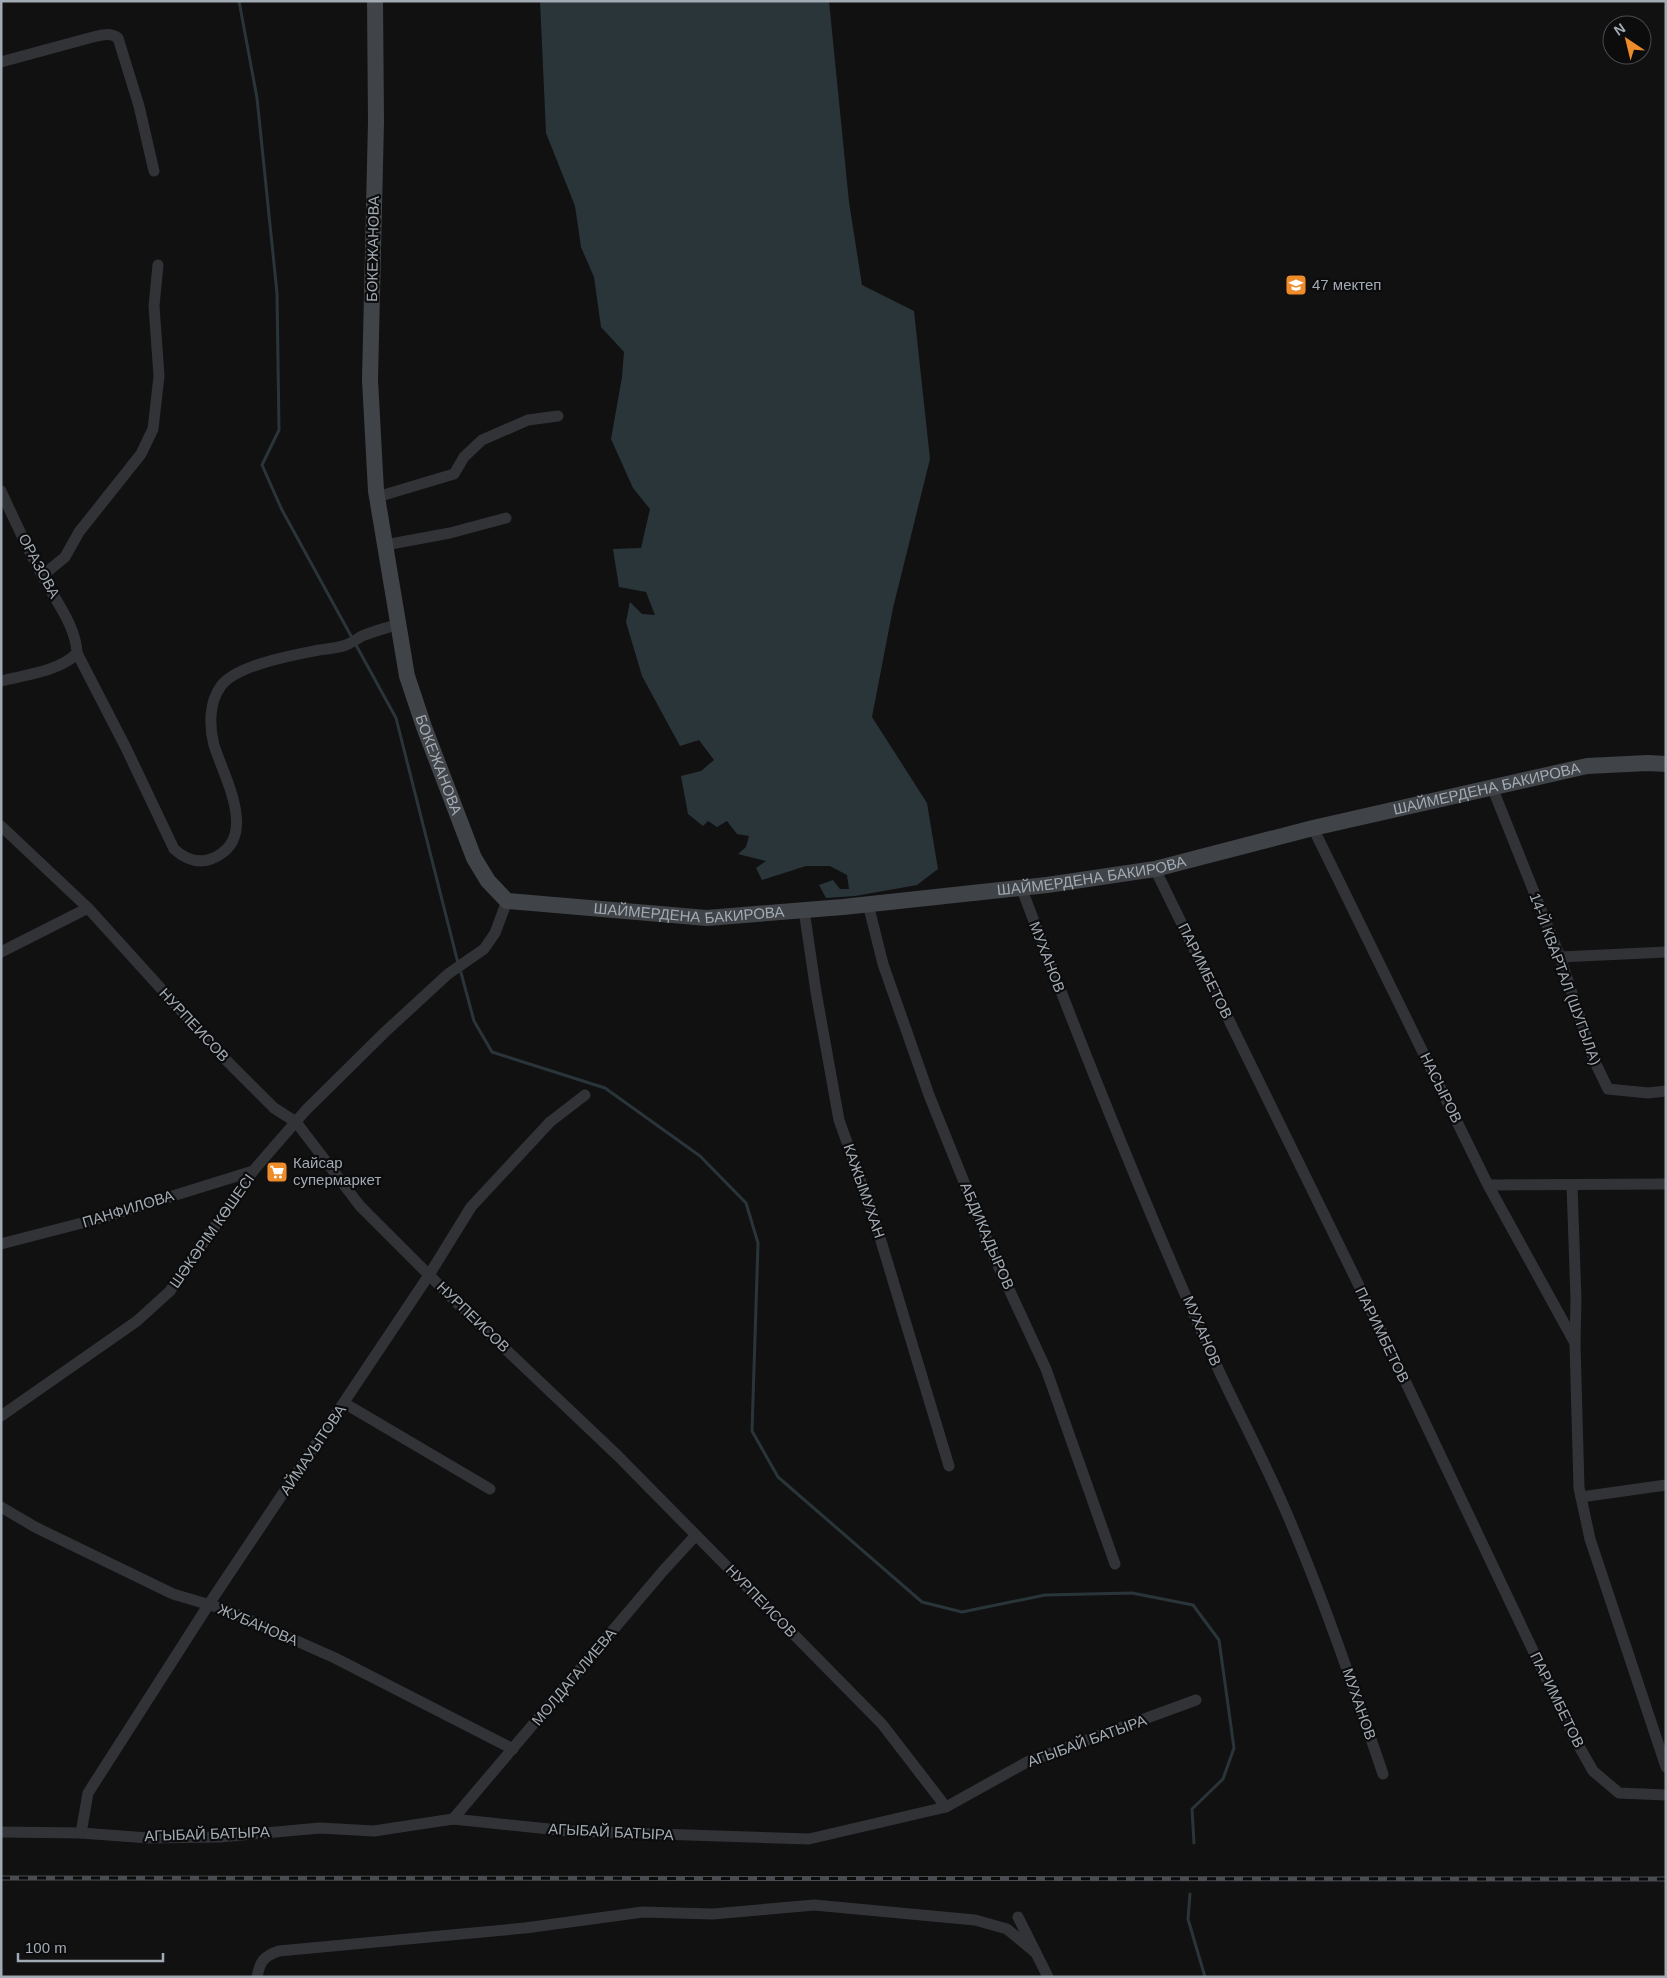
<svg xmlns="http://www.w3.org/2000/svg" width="1667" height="1978" font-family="Helvetica,sans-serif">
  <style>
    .water { fill: #2a353a }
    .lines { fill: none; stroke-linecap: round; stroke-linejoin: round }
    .stream { stroke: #2a353a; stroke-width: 3 }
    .street { stroke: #323337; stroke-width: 11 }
    .secondary { stroke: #404347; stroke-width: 16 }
    .rail-casing { stroke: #494c50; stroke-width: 5 }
    .rail { stroke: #0c0c0d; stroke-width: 3; stroke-dasharray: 9; stroke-linecap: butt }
    .labels { text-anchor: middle; stroke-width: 4.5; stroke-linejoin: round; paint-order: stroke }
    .street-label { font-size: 15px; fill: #a2aab3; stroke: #0c0c0d }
    .poi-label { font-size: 15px; fill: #a2aab3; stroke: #0c0c0d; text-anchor: start }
  </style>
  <rect width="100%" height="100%" fill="#111112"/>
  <path class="water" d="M540 1H829L849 202 862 285 914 311 930 459 893 608 872 717 927 803 938 869 917 885 855 896 826 898 819 885 833 880 840 889H849L847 875 830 866H806L762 880 756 868 766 861 738 854 746 847 749 836 737 834 727 821 717 827 708 821 703 826 688 814 681 776 701 771 714 760 699 740 680 746 642 676 626 622 630 602 642 614 655 615 646 592 619 587 613 549 641 548 650 509 633 488 611 439 622 377 624 352 601 327 594 277 581 247 575 206 546 133Z"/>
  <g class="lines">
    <g class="stream">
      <path d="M239 1 257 98 277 293 279 430 262 465 282 510 396 718 458 963"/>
      <path d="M460 969 474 1021 492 1052 605 1088 700 1156 746 1203 758 1243 752 1431 778 1477 922 1602 962 1612 1045 1595 1132 1593 1193 1605 1219 1640 1234 1748 1223 1779 1192 1809 1194 1843"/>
      <path d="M1190 1894 1188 1919 1205 1977"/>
    </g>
    <g class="street">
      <path d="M1 62 93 37C102 35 110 32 118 38L139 106 154 171"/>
      <path d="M1 491C14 519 27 548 42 575 54 599 76 625 77 653 61 671 24 675 1 681"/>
      <path d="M377 497 454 474 464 457 482 440 528 420 558 416"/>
      <path d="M385 545 450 533 506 518"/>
      <path d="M42 576 65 557 79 532 141 454 153 429 159 376 154 306 158 265"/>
      <path d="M77 653 126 748 174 849C185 859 197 864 211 859 261 840 224 778 214 745 209 726 209 702 221 686 236 665 294 655 319 650 328 649 338 648 346 645 351 643 357 639 362 636 374 631 387 628 398 624"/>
      <path d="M1492 787 1560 957 1594 1060 1608 1089 1648 1093 1666 1091"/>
      <path d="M1 826 88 908 223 1057 274 1108 296 1122 360 1206 457 1303 618 1456 882 1724 946 1807"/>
      <path d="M1313 828 1488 1185 1575 1343"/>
      <path d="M1155 869 1390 1349 1575 1739 1593 1771 1619 1793 1666 1795"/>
      <path d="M1021 887C1083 1051 1148 1214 1220 1373 1243 1422 1269 1470 1290 1521 1325 1603 1354 1689 1383 1774"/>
      <path d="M868 904 883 964 929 1095 995 1259 1046 1369 1115 1564"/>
      <path d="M804 910 816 992 839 1120 875 1221 949 1466"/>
      <path d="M1 952 88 908"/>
      <path d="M1560 957 1666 952"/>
      <path d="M1488 1185 1666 1184"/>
      <path d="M1572 1185 1576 1299 1575 1344 1579 1488 1590 1539 1666 1767"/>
      <path d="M1 1244 105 1217 253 1171"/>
      <path d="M344 1403 490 1489"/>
      <path d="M1 1416 137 1321 170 1291 253 1171 306 1110 385 1032 448 974 484 949 495 933 507 901"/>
      <path d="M1581 1497 1666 1485"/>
      <path d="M1 1507 35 1527 173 1594 227 1610 335 1658 513 1749"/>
      <path d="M453 1819 663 1571 696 1535"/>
      <path d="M1 1832 81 1833 148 1838 220 1837 320 1828 374 1831 453 1819 568 1831 809 1839 946 1807 1027 1762 1196 1700"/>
      <path d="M81 1833 88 1793 209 1604 429 1275 471 1207 550 1122 585 1095"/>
      <path d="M1018 1917 1048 1977"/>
      <path d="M257 1977C260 1961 264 1956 279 1951L525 1928 643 1912 713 1914 814 1905 975 1920 1007 1929 1036 1953"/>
    </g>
    <path class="secondary" id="s1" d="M375 1 376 122 370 380 376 491 407 676 424 727 474 858 488 881 507 901 707 918 843 907 1047 885 1155 869 1313 828 1587 766 1648 763 1666 764"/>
    <g class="rail-casing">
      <path id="rail" d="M1 1878 1666 1879"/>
    </g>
    <use href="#rail" class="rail"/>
  </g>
  <defs>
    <g id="school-square" transform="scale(1.125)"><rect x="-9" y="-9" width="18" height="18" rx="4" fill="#ee8c2c" stroke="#0c0c0d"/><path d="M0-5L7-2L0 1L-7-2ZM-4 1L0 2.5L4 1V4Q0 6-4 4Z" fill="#fff"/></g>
    <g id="supermarket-square" transform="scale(1.125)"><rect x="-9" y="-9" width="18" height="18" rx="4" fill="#ee8c2c" stroke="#0c0c0d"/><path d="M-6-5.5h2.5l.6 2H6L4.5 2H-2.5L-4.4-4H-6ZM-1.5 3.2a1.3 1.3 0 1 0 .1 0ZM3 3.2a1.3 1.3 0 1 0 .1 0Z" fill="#fff"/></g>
  </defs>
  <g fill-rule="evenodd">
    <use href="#school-square" x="1296" y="285"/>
    <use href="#supermarket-square" x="277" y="1172"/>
  </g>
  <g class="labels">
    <g class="street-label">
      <text transform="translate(373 249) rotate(-89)" y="5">БОКЕЖАНОВА</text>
      <text transform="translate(39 566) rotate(62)" y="5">ОРАЗОВА</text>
      <text dy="5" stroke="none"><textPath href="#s1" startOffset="772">БОКЕЖАНОВА</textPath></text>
      <text dy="5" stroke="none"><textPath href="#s1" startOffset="1919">ШАЙМЕРДЕНА БАКИРОВА</textPath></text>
      <text dy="5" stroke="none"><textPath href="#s1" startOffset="1514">ШАЙМЕРДЕНА БАКИРОВА</textPath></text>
      <text dy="5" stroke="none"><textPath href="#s1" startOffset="1109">ШАЙМЕРДЕНА БАКИРОВА</textPath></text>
      <text transform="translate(1047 957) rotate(69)" y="5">МУХАНОВ</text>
      <text transform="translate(1205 971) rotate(64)" y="5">ПАРИМБЕТОВ</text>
      <text transform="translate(1565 979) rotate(70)" y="5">14-Й КВАРТАЛ (ШУГЫЛА)</text>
      <text transform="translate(194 1025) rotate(47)" y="5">НУРПЕИСОВ</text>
      <text transform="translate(1441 1088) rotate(64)" y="5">НАСЫРОВ</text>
      <text transform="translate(864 1191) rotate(71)" y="5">КАЖЫМУХАН</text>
      <text transform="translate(128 1209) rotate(-17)" y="5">ПАНФИЛОВА</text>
      <text transform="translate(212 1231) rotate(-55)" y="5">ШӘКӘРІМ КӨШЕСІ</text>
      <text transform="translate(987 1236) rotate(67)" y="5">АБДИКАДЫРОВ</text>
      <text transform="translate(473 1317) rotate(44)" y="5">НУРПЕИСОВ</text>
      <text transform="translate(1202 1331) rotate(67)" y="5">МУХАНОВ</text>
      <text transform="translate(1382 1335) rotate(64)" y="5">ПАРИМБЕТОВ</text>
      <text transform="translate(313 1450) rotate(-56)" y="5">АЙМАУЫТОВА</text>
      <text transform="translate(761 1601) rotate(46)" y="5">НУРПЕИСОВ</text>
      <text transform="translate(258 1625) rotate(23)" y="5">ЖУБАНОВА</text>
      <text transform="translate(574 1677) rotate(-50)" y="5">МОЛДАГАЛИЕВА</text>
      <text transform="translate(1557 1700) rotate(64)" y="5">ПАРИМБЕТОВ</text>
      <text transform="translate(1359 1704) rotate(71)" y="5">МУХАНОВ</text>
      <text transform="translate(1087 1741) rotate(-20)" y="5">АГЫБАЙ БАТЫРА</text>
      <text transform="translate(611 1832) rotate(3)" y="5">АГЫБАЙ БАТЫРА</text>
      <text transform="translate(207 1834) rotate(-2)" y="5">АГЫБАЙ БАТЫРА</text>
    </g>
    <g class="poi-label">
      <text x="1312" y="290">47 мектеп</text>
      <text x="293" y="1168">Кайсар<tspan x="293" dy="17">супермаркет</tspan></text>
    </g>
  </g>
  <rect width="1667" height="1978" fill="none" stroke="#a2aab3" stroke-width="5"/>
  <g transform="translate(1627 40) rotate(325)"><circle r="24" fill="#0c0c0d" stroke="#484b4f"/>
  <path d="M0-4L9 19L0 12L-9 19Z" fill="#ee8c2c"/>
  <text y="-8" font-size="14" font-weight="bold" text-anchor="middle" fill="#a2aab3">N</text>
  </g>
  <path d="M18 1953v8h145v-8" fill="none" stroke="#a2aab3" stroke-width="2.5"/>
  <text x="25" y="1953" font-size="15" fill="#a2aab3" stroke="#0c0c0d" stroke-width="4" paint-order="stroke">100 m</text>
</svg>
